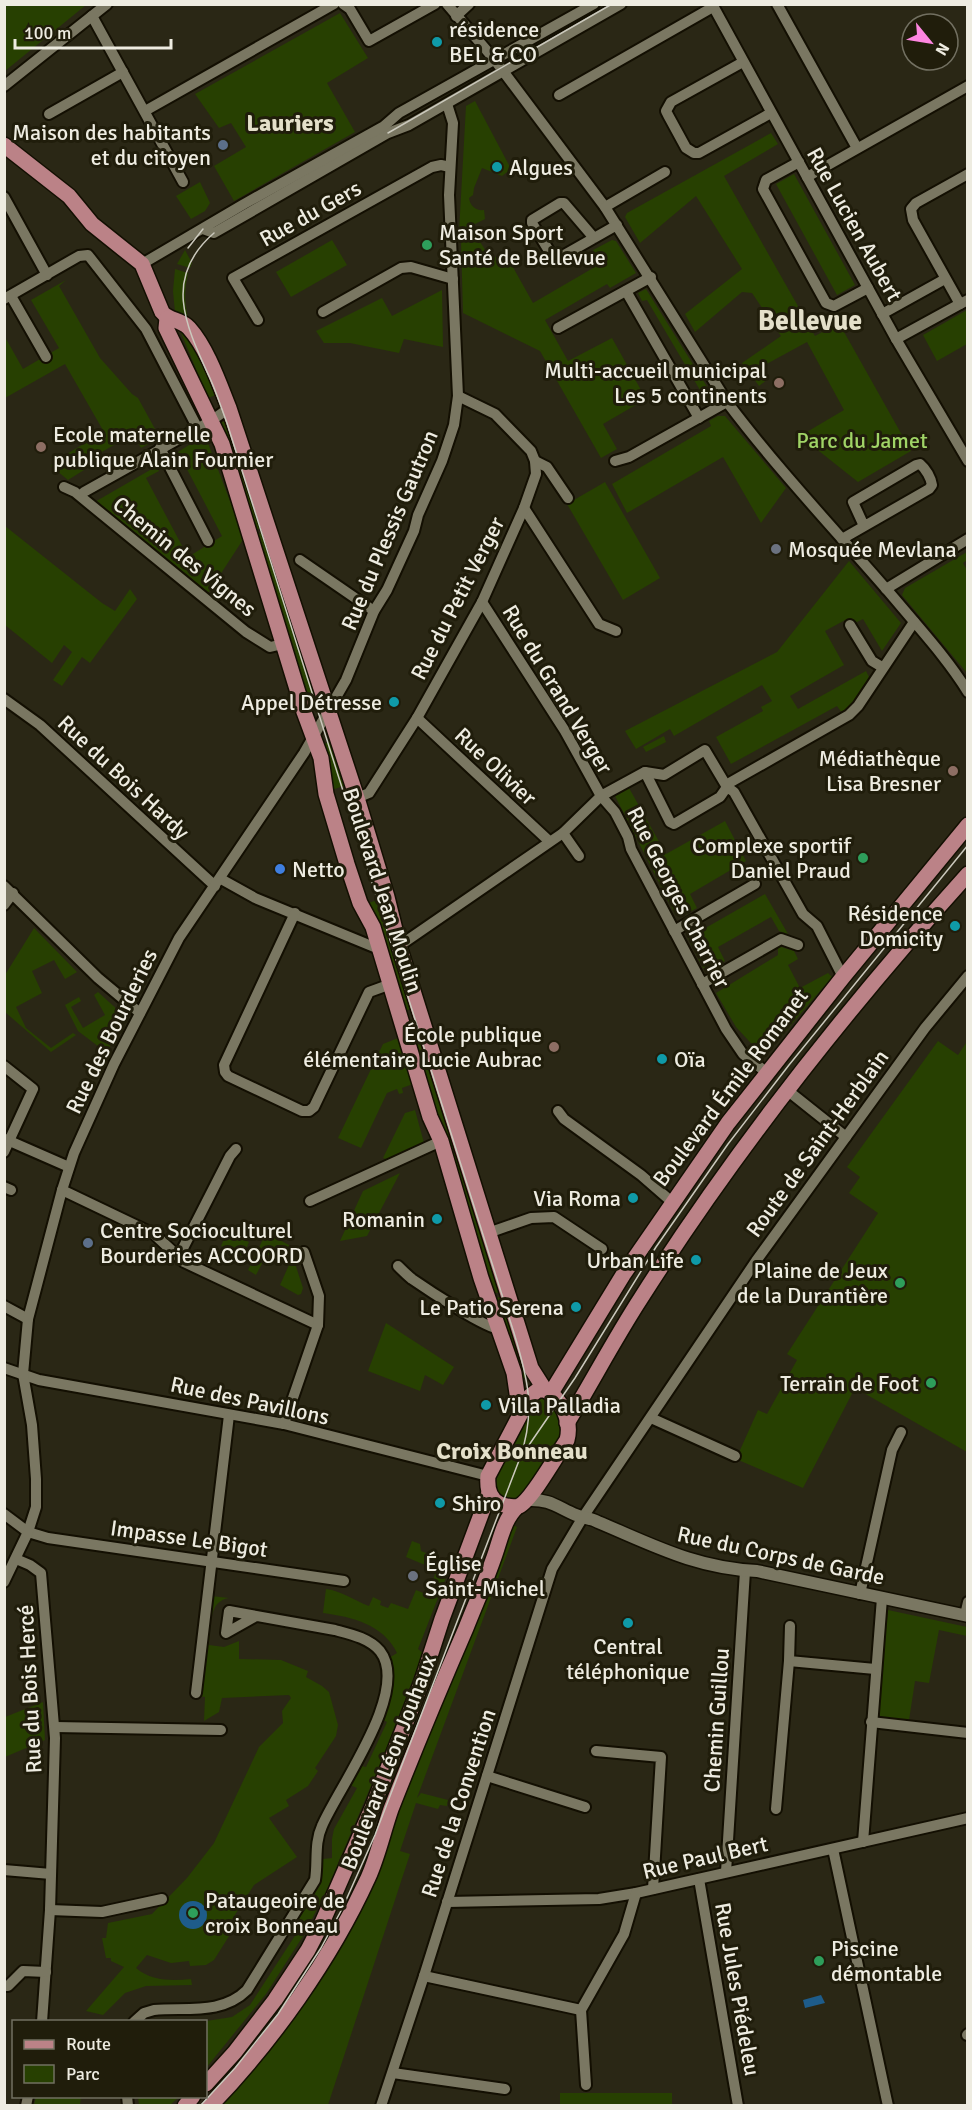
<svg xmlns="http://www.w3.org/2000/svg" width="972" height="2110" font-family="Signika,sans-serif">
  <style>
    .green { fill: #274001 }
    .water { fill: #1e5c8a }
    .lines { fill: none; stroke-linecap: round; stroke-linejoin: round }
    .minor-casing { stroke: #130f02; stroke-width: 14 }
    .tertiary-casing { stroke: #130f02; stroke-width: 15 }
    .primary-casing { stroke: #130f02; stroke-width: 18 }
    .minor { stroke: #7a7762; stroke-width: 10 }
    .tertiary { stroke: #7a7762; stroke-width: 12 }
    .primary { stroke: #bb8287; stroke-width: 15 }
    .tram { stroke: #cbc9bd; stroke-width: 1.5 }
    .culture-dot { fill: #0f9aa8; stroke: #201d0b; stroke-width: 2 }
    .service-dot { fill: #5c6f8a; stroke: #201d0b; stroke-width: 2 }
    .leisure-dot { fill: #2e9e5b; stroke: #201d0b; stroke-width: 2 }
    .education-dot { fill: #8d6e63; stroke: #201d0b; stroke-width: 2 }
    .worship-dot { fill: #6b7280; stroke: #201d0b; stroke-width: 2 }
    .shop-dot { fill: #3f7fe0; stroke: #201d0b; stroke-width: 2 }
    .labels { text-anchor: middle; stroke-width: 6; stroke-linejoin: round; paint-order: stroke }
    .poi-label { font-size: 22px; fill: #eeece1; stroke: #201d0b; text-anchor: start }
    .street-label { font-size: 22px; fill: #eeece1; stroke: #201d0b }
    .park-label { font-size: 22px; fill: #a0d466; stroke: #201d0b }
    .neighbourhood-label { font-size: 24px; font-weight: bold; fill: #e4e0ca; stroke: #201d0b }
    .district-label { font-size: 28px; font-weight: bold; fill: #e4e0ca; stroke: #201d0b }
  </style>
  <rect width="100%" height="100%" fill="#2a2715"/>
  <g class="green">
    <path d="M5 4H86V5L5 71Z"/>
    <path d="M340 13 368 58 327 83 355 132 234 201 214 166 246 147 231 123 219 128 195 94Z"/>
    <path d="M475 101 511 169 502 176 482 168 474 188 473 195 469 198C470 206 476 211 484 210L485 219 459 232 466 106Z"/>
    <path d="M771 133 778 144 724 176 815 336 839 323 911 451 858 482 800 436 844 410 807 342 761 367 768 379 759 386 742 363 781 336 752 293 742 292 695 332 685 314 742 269 696 196 640 243 625 217 627 213Z"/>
    <path d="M794 174 855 285 837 295 776 184Z"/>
    <path d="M200 182 210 203 205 211 191 219 176 196Z"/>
    <path d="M475 234 491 259 505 253 533 303 600 264 593 250 612 240 616 241 636 273 610 288 607 284 545 320 568 361 612 338 646 399 603 424 617 449 601 458 540 351 463 313 461 241Z"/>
    <path d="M332 240 347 265 291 297 276 272Z"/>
    <path d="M185 250 192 263 190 268 177 264Z"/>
    <path d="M175 269 188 273C184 291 184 307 190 324L175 312 173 291Z"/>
    <path d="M66 280 59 286 100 358 132 394 138 398 160 438 141 448 133 434 81 464 84 470 68 480 51 466 53 462 104 432 65 364 5 398V337L23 369 59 348 31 300Z"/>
    <path d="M646 289 714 398 707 402 647 300 642 301 638 293Z"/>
    <path d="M442 290 443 347 404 339 399 353 350 343H324L316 331 382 298 392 316Z"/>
    <path d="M967 310V344L937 361 923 335Z"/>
    <path d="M179 328 186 332 221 393 208 398Z"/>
    <path d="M718 416H725L786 488 761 523 723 457 627 513 612 484 711 426 709 421Z"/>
    <path d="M229 420 263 527 253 531 218 423Z"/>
    <path d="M200 438 208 443 244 538 207 595 93 503 157 466 159 471 146 478 188 557 222 536 178 452Z"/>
    <path d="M605 482 660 578 623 600 567 504Z"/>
    <path d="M5 526 102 603 115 611 130 589 137 599 90 663 82 657 62 686 53 680 72 652 64 645 52 663 5 625Z"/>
    <path d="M265 532 318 705 308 708 254 535Z"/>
    <path d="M967 552V560L963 563 968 572 967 673 902 595 905 588Z"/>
    <path d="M849 561 901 623 882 651 863 619 855 623 847 619 825 631 844 665 790 696 798 709 866 671 869 677 851 707 842 713 837 706 731 764 716 737 763 711 761 707 772 701 762 685 674 736 670 729 636 749 625 731 777 652Z"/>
    <path d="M664 736 666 742 646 752 643 747Z"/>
    <path d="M330 742 335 756 349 784 329 791 320 745Z"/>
    <path d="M629 788 666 854 725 821 746 861 690 894 697 908 680 917 675 914 615 796Z"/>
    <path d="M765 894 788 934 779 931 771 917 718 947 725 961 710 970 703 968 688 938Z"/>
    <path d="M384 898 414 1008 404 1011 365 904Z"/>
    <path d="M34 928 77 972 65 979 54 960 32 971 42 993 16 1007 26 1028 51 1048 73 1033 76 1035 51 1052 5 1012V975Z"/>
    <path d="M778 946 794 951 798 959 788 965 800 988 828 973 832 977 767 1053 761 1054 736 1027 716 993 778 955Z"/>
    <path d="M98 992 120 1012 121 1022 107 1053 78 1031 65 1005 79 997 81 1001 71 1007 83 1028 105 1015 94 995Z"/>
    <path d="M418 1022 458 1147 447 1150 408 1025Z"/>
    <path d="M398 1038 413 1084 402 1088 403 1093 399 1094 397 1089 387 1093 361 1148 338 1138 383 1044Z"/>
    <path d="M938 1041 958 1055 966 1043H968L967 1452 855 1388 803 1488 736 1459 758 1410 767 1414 797 1360 787 1354 878 1213 849 1193 860 1177 847 1167Z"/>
    <path d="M415 1110 424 1143 388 1160 383 1158 405 1113Z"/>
    <path d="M459 1152 503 1291 493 1294 448 1155Z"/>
    <path d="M400 1173 367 1236 340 1241 363 1191Z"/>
    <path d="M227 1232 249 1242 243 1256 221 1246Z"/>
    <path d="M266 1233 289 1245 303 1288 301 1294 298 1295 280 1285 289 1265 267 1254 256 1275 248 1270Z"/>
    <path d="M505 1295 530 1376 517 1380 494 1299Z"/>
    <path d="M386 1323 454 1367 443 1385 425 1375 420 1391 368 1371Z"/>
    <path d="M538 1398C556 1397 563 1420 562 1435L524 1497 510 1502 496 1493 494 1476 533 1402Z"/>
    <path d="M510 1524 517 1527 417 1798 421 1793 448 1800 447 1806 440 1805 438 1809 416 1803 400 1851 410 1854 328 2105 218 2106 274 2041 396 1815Z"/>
    <path d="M412 1541 420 1544 421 1551 441 1559 454 1557 418 1649 423 1653 382 1760 328 1887 305 1933 266 1994 206 2068V2022H200L232 2017 250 2005 300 1928 295 1924C308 1903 322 1885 323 1859L332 1858V1839L334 1829 357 1788 350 1785 361 1766 366 1767 387 1722 383 1720C391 1699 399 1680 389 1658L397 1653C383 1624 352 1617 323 1613L326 1589C342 1591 353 1600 369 1606L373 1597 381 1601 380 1605 388 1608 391 1603 408 1609 416 1590 428 1595 435 1574 424 1570 425 1565 406 1557Z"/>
    <path d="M211 1596 229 1598C208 1601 211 1627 209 1645L224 1647 239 1641V1659L281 1660 308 1671 306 1677 322 1686 329 1692 338 1725 336 1736 315 1768 318 1771 308 1786 286 1800 289 1806 269 1818 297 1857 254 1885 231 1921 236 1925 214 1960 206 1965 190 1966 189 1961 171 1963 147 1955 136 1968C151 1981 172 1981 191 1979L192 1985 146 1986 125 1993 103 2015 86 2011 124 1967 111 1961V1958H106L102 1938H106L108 1923 152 1914 187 1878 214 1843 259 1747 283 1723 282 1711 291 1698 289 1695 222 1698 219 1712 204 1721 205 1697 199 1696Z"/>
    <path d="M888 1610 967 1627V1636L939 1630 929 1683 915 1681 909 1720 881 1717 877 1713Z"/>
    <path d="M43 1702 45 1740 5 1757V1717Z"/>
    <rect x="560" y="2093" width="112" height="12"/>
    <path d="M36 2097V2096L81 2097 80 2105H34Z"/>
    <path d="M138 2097V2096L179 2097 169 2106 139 2105Z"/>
  </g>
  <g class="water">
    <circle cx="193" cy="1915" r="14"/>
    <path d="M821 1995 825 2003 805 2008 803 2000Z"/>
  </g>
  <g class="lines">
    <g class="minor-casing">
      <g id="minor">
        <path d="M343 4 350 9 369 41 435 4"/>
        <path d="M447 4 494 59 605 207 727 402C779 471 838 533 894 598 920 629 947 658 968 692"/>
        <path d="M712 4 896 339 968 461"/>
        <path d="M777 4 857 148"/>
        <path d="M92 16 183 182"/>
        <path d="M456 16 469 4"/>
        <path d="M743 62 671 102 666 111 668 115 686 148 694 153H699L771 113"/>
        <path d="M4 86 107 4"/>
        <path d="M559 95 713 7"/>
        <path d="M145 111 334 4"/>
        <path d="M49 114 123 72"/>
        <path d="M799 162 766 180 763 189 826 303 834 306 868 288"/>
        <path d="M968 174 916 203 911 209 913 220 960 304 968 300"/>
        <path d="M807 177 968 86"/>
        <path d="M4 197 47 275"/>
        <path d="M605 207 665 172"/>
        <path d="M203 229 214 233 388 133 409 125 621 4"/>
        <path d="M594 238 564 203H560L532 220V223L554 259H557L617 225"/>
        <path d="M142 264 244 204 384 126 399 113 594 4"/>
        <path d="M626 291 699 418"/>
        <path d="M11 296 46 357"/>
        <path d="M4 299 79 256 88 255 146 329 197 427"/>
        <path d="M323 312 401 268 411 267 453 279"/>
        <path d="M882 314 945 279"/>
        <path d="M258 320 233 278 432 167 441 165 450 167"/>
        <path d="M558 328 651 277"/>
        <path d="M896 339 960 304"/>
        <path d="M160 448 208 541"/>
        <path d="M535 461 547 467 568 498"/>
        <path d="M615 461 629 457 727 402"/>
        <path d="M64 487 75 492 246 632 270 647 283 644"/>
        <path d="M84 492 211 421 229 408"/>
        <path d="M524 508 599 624 616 631"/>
        <path d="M842 539 929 489 932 485C931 478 926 469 920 464L916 465 853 502 864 526"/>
        <path d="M300 560 374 611"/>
        <path d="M886 589 968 539"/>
        <path d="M482 602 565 731 601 796 615 812 628 837 631 849 726 1029 743 1054 766 1072"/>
        <path d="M850 625 872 661 882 667"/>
        <path d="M4 699 40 725 215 886"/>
        <path d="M417 718 549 841"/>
        <path d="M645 772 670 822 674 824 720 797 727 787 734 792 803 914 817 926 843 977"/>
        <path d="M357 798 369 793 417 718 482 602 524 508 536 474 535 461 531 451 495 414 458 396"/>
        <path d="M563 833 579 856"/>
        <path d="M221 879 255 898 374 947 379 946"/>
        <path d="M4 886 98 978 140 1013"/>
        <path d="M4 905 13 893"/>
        <path d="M295 913 224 1065 225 1072 228 1076 302 1111H309L314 1107 369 992 391 984"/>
        <path d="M674 931 755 884"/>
        <path d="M399 946 563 833 601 796 645 772 664 775 705 750 727 787 731 782 849 715 858 706 914 622"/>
        <path d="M702 984 781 939 798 945"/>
        <path d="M4 1066 33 1089 4 1152"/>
        <path d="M787 1090 846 1137"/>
        <path d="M558 1111 564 1119 641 1175 672 1202"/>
        <path d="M5 1139 69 1167"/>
        <path d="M4 1187 11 1190"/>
        <path d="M62 1190 154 1234 184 1262 318 1325"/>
        <path d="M310 1201 441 1141"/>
        <path d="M488 1233 531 1218 554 1217 602 1249"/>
        <path d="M179 1256 230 1156 236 1149"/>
        <path d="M398 1266C402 1270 407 1275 412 1279 425 1288 488 1330 500 1329"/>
        <path d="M4 1306 28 1319"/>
        <path d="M4 1368 39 1380 284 1424 488 1476"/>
        <path d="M651 1418 735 1456"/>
        <path d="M284 1424 318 1325 319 1296 304 1252"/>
        <path d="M4 1514 28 1532 48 1538 344 1581"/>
        <path d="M16 1559 30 1565 41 1573 55 1738 50 1910 42 2022"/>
        <path d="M4 1582 28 1532 36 1507V1479L32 1425 23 1374 28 1319 62 1190 74 1153 114 1064 179 938 304 753 346 680 374 611 387 590 414 531 418 515 442 461 454 425 458 396 449 195 453 123 447 104"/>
        <path d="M860 1594 892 1450 901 1432"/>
        <path d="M965 1615 968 1602"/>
        <path d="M789 1661 875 1669"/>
        <path d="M196 1693 229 1415"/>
        <path d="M871 1722 968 1733"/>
        <path d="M55 1727 221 1730"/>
        <path d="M596 1751 661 1757 653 1889"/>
        <path d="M487 1776 585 1807"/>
        <path d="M776 1809 789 1661 790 1626"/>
        <path d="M863 1842 882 1598"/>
        <path d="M833 1849 888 2106"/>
        <path d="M4 1870 51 1874"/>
        <path d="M726 1872 745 1571"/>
        <path d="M699 1879 738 2106"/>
        <path d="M447 1902 599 1899 636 1893 968 1818"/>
        <path d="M50 1910 102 1912 162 1899"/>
        <path d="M424 1976 581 2010"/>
        <path d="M4 1986H8L23 1971 46 1972"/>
        <path d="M134 2022 144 2013 154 2010C186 2007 222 2015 247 1990L315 1880C318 1862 314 1843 322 1826 338 1788 411 1691 380 1651 369 1638 350 1634 335 1630L229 1611 226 1633 256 1616"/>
        <path d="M967 2035 968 2034"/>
        <path d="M393 2073 505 2089"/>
        <path d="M586 2085 581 2010 624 1934 636 1893"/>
        <path d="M127 2096 128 2106"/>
        <path d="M26 2106 28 2096"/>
        <path d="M381 2106 424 1976 552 1569 583 1517 756 1261 925 1028 968 976"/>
      </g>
    </g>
    <g class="tertiary-casing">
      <path id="tertiary" d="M528 1500C550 1499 557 1507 576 1515 583 1518 591 1518 598 1522 653 1545 695 1568 757 1571L968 1616"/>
    </g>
    <g class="primary-casing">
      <g id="primary">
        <path d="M4 145 69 196 92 224 142 264 162 312C169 321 181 319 189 328 207 348 219 383 229 408L357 798 387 897 399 946 531 1368 545 1390"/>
        <path d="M167 318 166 328 222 444 304 712 321 758 326 794 347 864 360 903 373 927 430 1117 441 1141 481 1278 514 1373 520 1414"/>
        <path d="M538 1390H545C562 1398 572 1422 567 1440 558 1453 531 1501 519 1506 513 1508 506 1506 500 1504 489 1499 487 1487 488 1476L530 1396Z"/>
        <path d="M551 1393 623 1275 728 1123 843 977 968 825"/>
        <path d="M567 1423C592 1382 615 1338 641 1298 737 1147 849 1006 968 874"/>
        <path d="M206 2084 235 2052 275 2000 308 1950 322 1923 373 1806 421 1684 442 1619 489 1493"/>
        <path d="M185 2106 193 2096"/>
        <path d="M210 2106C272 2042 331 1959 368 1878 378 1856 383 1832 391 1809 415 1748 440 1688 466 1628 475 1605 485 1583 493 1560 500 1542 503 1520 517 1507"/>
      </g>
    </g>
    <use href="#minor" class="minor"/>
    <use href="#tertiary" class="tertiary"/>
    <use href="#primary" class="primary"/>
    <g class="tram">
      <path d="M388 133 612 4"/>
      <path d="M188 248 203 229"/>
      <path d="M529 1445 575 1378 656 1247 728 1144 789 1065 968 845"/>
      <path d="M200 2106 235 2068 278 2014 321 1948 342 1909 375 1835 520 1458C536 1411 528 1379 514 1333L227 423C221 407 216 391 209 376 185 324 163 277 214 233"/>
    </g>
  </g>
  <g class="culture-dot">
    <circle cx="437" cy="42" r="6"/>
    <circle cx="497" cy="167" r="6"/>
    <circle cx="394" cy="702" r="6"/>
    <circle cx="955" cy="926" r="6"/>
    <circle cx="662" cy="1059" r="6"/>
    <circle cx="633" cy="1198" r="6"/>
    <circle cx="437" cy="1219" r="6"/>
    <circle cx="696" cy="1260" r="6"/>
    <circle cx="576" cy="1307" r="6"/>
    <circle cx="486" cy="1405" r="6"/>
    <circle cx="440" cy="1503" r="6"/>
    <circle cx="628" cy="1623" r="6"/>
  </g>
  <g class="service-dot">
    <circle cx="223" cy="145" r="6"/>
    <circle cx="88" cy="1243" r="6"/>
  </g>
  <g class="leisure-dot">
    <circle cx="427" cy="245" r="6"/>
    <circle cx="863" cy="858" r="6"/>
    <circle cx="900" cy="1283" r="6"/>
    <circle cx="931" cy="1383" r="6"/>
    <circle cx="193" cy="1913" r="6"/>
    <circle cx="819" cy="1961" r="6"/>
  </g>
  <g class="education-dot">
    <circle cx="779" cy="383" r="6"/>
    <circle cx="41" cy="447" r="6"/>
    <circle cx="953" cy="771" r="6"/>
    <circle cx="554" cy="1047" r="6"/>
  </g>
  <g class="worship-dot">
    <circle cx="776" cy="549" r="6"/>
    <circle cx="413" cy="1576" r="6"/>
  </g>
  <circle class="shop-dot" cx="280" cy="869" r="6"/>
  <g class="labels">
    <g class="poi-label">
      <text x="449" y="37">résidence<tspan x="449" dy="25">BEL &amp; CO</tspan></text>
      <text x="211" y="140" text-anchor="end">Maison des habitants<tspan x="211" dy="25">et du citoyen</tspan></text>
      <text x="509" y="175">Algues</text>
      <text x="439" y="240">Maison Sport<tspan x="439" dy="25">Santé de Bellevue</tspan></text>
      <text x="767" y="378" text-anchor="end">Multi-accueil municipal<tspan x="767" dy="25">Les 5 continents</tspan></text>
      <text x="53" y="442">Ecole maternelle<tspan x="53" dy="25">publique Alain Fournier</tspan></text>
      <text x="788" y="557">Mosquée Mevlana</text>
      <text x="382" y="710" text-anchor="end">Appel Détresse</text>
      <text x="941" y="766" text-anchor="end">Médiathèque<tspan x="941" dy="25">Lisa Bresner</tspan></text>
      <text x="851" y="853" text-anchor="end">Complexe sportif<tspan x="851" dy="25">Daniel Praud</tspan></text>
      <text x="292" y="877">Netto</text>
      <text x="943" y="921" text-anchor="end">Résidence<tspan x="943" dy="25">Domicity</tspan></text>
      <text x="542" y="1042" text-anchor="end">École publique<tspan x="542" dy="25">élémentaire Lucie Aubrac</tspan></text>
      <text x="674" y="1067">Oïa</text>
      <text x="621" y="1206" text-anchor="end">Via Roma</text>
      <text x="425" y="1227" text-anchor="end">Romanin</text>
      <text x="100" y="1238">Centre Socioculturel<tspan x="100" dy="25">Bourderies ACCOORD</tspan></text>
      <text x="684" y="1268" text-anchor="end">Urban Life</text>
      <text x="888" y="1278" text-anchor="end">Plaine de Jeux<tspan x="888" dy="25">de la Durantière</tspan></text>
      <text x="564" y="1315" text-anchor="end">Le Patio Serena</text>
      <text x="919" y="1391" text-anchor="end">Terrain de Foot</text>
      <text x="498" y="1413">Villa Palladia</text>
      <text x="452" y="1511">Shiro</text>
      <text x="425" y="1571">Église<tspan x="425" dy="25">Saint-Michel</tspan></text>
      <text x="628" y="1654" text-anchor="middle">Central<tspan x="628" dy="25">téléphonique</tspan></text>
      <text x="205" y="1908">Pataugeoire de<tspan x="205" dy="25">croix Bonneau</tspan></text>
      <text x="831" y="1956">Piscine<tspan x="831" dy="25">démontable</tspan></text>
    </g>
    <g class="street-label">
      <text transform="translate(310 213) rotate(-29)" y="8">Rue du Gers</text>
      <text transform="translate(855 224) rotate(61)" y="8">Rue Lucien Aubert</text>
      <text transform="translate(389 530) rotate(-67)" y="8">Rue du Plessis Gautron</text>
      <text transform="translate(185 556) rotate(39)" y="8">Chemin des Vignes</text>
      <text transform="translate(457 598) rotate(-63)" y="8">Rue du Petit Verger</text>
      <text transform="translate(558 689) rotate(59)" y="8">Rue du Grand Verger</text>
      <text transform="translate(496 766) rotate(43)" y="8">Rue Olivier</text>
      <text transform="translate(124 777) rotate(43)" y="8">Rue du Bois Hardy</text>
      <text transform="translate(383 890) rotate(72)" y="8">Boulevard Jean Moulin</text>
      <text transform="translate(679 897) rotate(63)" y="8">Rue Georges Charrier</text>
      <text transform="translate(111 1031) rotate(-64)" y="8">Rue des Bourderies</text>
      <text transform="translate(730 1087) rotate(-53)" y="8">Boulevard Émile Romanet</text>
      <text transform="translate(817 1143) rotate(-54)" y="8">Route de Saint-Herblain</text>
      <text transform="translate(250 1400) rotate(12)" y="8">Rue des Pavillons</text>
      <text transform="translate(189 1538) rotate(8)" y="8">Impasse Le Bigot</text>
      <text transform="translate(781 1555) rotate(12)" y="8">Rue du Corps de Garde</text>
      <text transform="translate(29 1689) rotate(-93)" y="8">Rue du Bois Hercé</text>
      <text transform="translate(716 1720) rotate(-86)" y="8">Chemin Guillou</text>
      <text transform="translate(388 1762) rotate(-69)" y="8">Boulevard Léon Jouhaux</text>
      <text transform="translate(458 1803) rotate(-72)" y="8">Rue de la Convention</text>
      <text transform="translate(705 1857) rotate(-13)" y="8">Rue Paul Bert</text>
      <text transform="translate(738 1989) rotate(80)" y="8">Rue Jules Piédeleu</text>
    </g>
    <g class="park-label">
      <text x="862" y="448">Parc du Jamet</text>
    </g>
    <g class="neighbourhood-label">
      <text x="290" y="131">Lauriers</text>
      <text x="512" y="1459">Croix Bonneau</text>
    </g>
    <g class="district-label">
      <text x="810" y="330">Bellevue</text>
    </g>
  </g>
  <rect width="972" height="2110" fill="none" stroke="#eeece1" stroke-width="12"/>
  <rect x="12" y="2020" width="195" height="78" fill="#201d0b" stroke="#727061" stroke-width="1.5"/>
  <rect x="24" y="2040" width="30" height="9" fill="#bb8287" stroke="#727061" stroke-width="1.5"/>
  <text x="66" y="2050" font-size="18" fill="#eeece1">Route</text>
  <rect x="24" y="2065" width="30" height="18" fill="#274001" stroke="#727061" stroke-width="1.5"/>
  <text x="66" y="2080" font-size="18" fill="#eeece1">Parc</text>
  <g transform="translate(930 42) rotate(120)"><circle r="28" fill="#201d0b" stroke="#727061" stroke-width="1.5"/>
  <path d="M0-4.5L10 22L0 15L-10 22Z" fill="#fe86e1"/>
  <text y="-9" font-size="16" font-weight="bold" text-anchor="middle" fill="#eeece1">N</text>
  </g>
  <path d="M15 39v9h156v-9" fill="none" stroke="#eeece1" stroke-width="3"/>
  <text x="24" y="39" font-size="18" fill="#eeece1" stroke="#201d0b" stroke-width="4.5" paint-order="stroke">100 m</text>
</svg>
